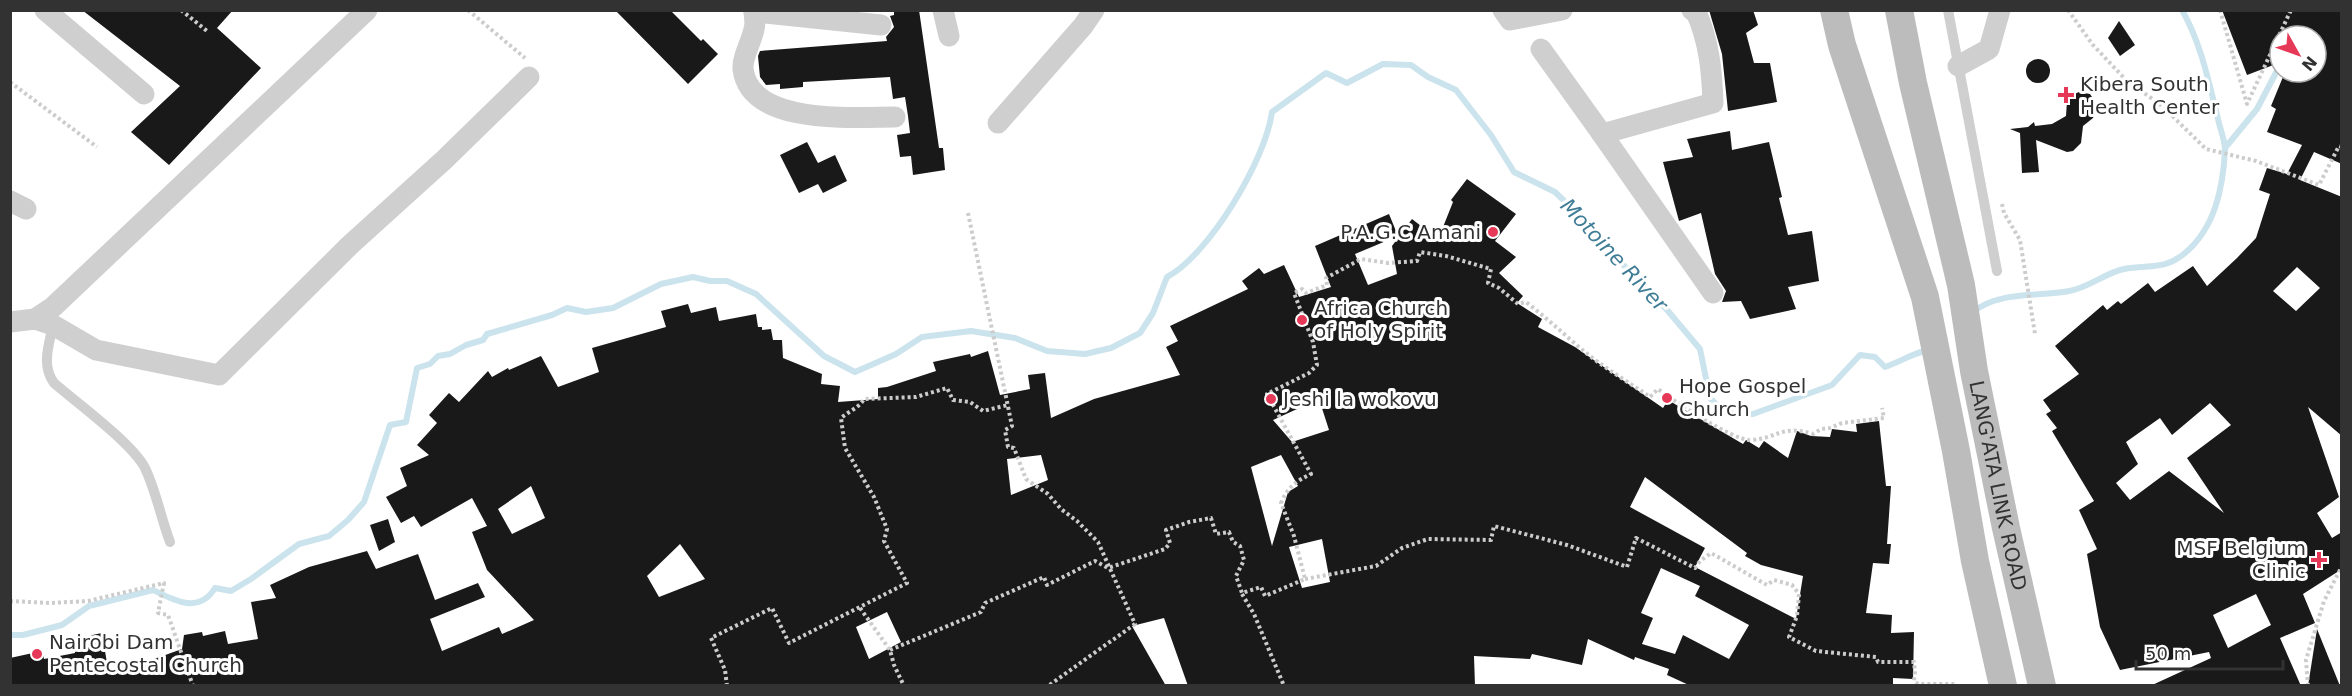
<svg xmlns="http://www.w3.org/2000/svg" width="2352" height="696" font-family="'DejaVu Sans',sans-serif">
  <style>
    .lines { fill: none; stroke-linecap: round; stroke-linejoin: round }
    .stream { stroke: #cbe3ec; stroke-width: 6 }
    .building { fill: #191919; fill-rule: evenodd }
    .path { stroke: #ccc; stroke-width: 4; stroke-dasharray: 3 3; stroke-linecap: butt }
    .service { stroke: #cfcfcf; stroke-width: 10 }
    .minor { stroke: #cfcfcf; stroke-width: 21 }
    .secondary { stroke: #bcbcbc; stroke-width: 28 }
    .poi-dot { fill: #e63857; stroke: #fff; stroke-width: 2 }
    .labels { text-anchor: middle; stroke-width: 6; stroke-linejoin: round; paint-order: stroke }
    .poi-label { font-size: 20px; fill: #323232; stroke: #fff; text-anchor: start }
    .street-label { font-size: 20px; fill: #323232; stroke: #fff }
    .water-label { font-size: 21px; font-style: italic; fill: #3f7d96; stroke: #fff }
  </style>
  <rect width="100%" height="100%" fill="#fff"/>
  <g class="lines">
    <g class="stream">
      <path d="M2225 148 2257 109 2280 65"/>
      <path d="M1973 312C1998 291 2038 297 2069 291 2088 288 2105 273 2124 269 2148 264 2164 271 2185 253 2215 228 2223 188 2225 150 2225 140 2220 129 2218 119 2209 83 2201 43 2182 10"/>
      <path d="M10 635H23L62 625 89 606 153 590C175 601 199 614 215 588L231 591 251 579 299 544 329 536 348 520 364 502 390 425 406 422 417 368 430 364 438 356 450 354 466 345 483 340 487 334 552 315 567 308 586 312 613 308 661 284 693 277 710 281H727L756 294 824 356 855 372 896 354 922 337 971 331 1015 338 1047 351 1085 354 1111 348 1140 333 1153 313 1167 277C1209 255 1266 159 1272 112L1326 73 1347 83 1383 64 1411 65 1428 77 1456 90 1491 135 1514 172 1555 192 1583 219 1605 246 1668 311 1700 349 1710 398 1723 411 1737 415 1753 414 1832 385 1860 355 1875 357 1885 367C1900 362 1913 353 1928 350"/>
    </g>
  </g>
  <g class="building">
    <path d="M82 10H233L217 28 261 68 169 165 131 132 180 86Z"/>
    <path d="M615 10H670L701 41 703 39 718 54 688 84Z"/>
    <path d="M894 10H919L939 148H943L945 170 913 175 911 156 900 157 897 135 910 133 908 116 905 97 893 99 890 77 803 82V87L780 89V84L766 85 760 77 758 56 760 51 887 41 886 37 894 27 890 16 894 15Z"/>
    <path d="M1709 10H1753L1758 25 1746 33 1754 63H1770L1777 102 1728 111 1722 54Z"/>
    <path d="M2222 10H2342V164L2314 152 2300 180 2342 197V436L2308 407 2339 497 2317 513 2332 538 2342 532V569L2303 594 2315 623 2280 638 2301 686H2150L2211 658 2209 652 2120 670 2100 627 2087 554 2097 549 2079 510 2094 501 2052 431 2057 428 2046 414 2051 411 2043 400 2079 374 2055 346 2103 305 2107 310 2118 301 2121 304 2148 283 2155 292 2193 266 2207 286 2237 258 2256 238 2270 194 2259 190 2267 168 2287 174 2301 147 2302 145 2267 132 2276 109 2271 106 2285 72H2316V36H2278L2271 54 2276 64 2247 75ZM2297 267 2320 288 2296 311 2273 291ZM2210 403 2231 425 2187 458 2224 513 2169 471 2130 500 2116 483 2138 464 2126 442 2160 418 2172 435ZM2256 594 2271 625 2228 648 2213 615Z"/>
    <path d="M2119 21 2135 45 2120 56 2108 38Z"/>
    <circle cx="2038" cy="71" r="12"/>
    <path d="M2079 92 2090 94 2096 103 2097 108 2093 118 2083 126 2081 143 2073 151 2067 152 2036 140 2039 172 2022 173 2020 133 2010 129 2028 127 2034 122 2035 126 2052 124 2066 116 2067 101 2070 96Z"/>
    <path d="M1730 131 1732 150 1769 142 1782 197 1779 198 1788 235 1812 231 1819 281 1788 287 1796 309 1750 319 1741 301 1722 302 1726 291 1715 274 1701 213 1679 221 1663 162 1693 157 1687 139Z"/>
    <path d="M807 142 818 163 835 155 847 181 823 193 818 184 799 193 780 155Z"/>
    <path d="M1467 179 1516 214 1495 241 1516 257 1499 273 1523 296 1517 303 1542 319 1538 327 1575 347 1663 408 1668 400 1743 444 1746 440 1759 448 1764 441 1788 458 1797 431 1811 436 1830 437 1832 429 1857 432 1856 424 1879 421 1886 486H1891L1887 544H1891L1889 564 1873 563 1866 613 1892 615 1891 633 1914 632 1913 679 1893 678V686H1691L1667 675 1669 669 1635 657 1634 660 1588 639 1582 665 1532 654 1530 659 1474 656 1475 686H1188L1164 618 1132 626 1166 686H10V658L42 651 44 659 75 653 73 639 102 633 108 669 143 663 182 649 184 635 202 632 203 636 225 631 228 644 258 639 251 602 276 598 270 585 309 567 367 551 376 569 418 554 435 600 478 583 485 597 430 619 442 651 499 627 502 634 534 620 487 570 472 532 487 526 472 498 421 527 414 516 401 523 386 497 407 486 400 468 429 455 417 445 437 423 429 415 449 393 459 402 488 371 492 377 508 368 509 370 541 356 558 387 599 372 592 348 666 327 661 311 688 304 691 313 716 307 719 321 756 314 758 327H762V330L771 329 773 340H782L783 358 822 374 821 384 840 386 838 402 878 399V388L887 387 936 371 933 362 970 354 971 357 988 351 1000 395 1030 389 1028 375 1045 373 1051 418 1094 399 1180 375 1166 347 1178 341 1170 326 1248 289 1242 281 1259 268 1264 274 1284 265 1299 297 1331 287 1315 246 1389 214 1398 236 1355 254 1368 285 1397 274 1392 246 1412 219 1421 226 1441 232 1453 202 1451 200ZM1319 399 1329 430 1292 442 1273 420ZM1041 455 1048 480 1011 495 1007 459ZM1281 455 1298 486 1288 492 1272 546 1251 467ZM1645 477 1747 553 1745 556 1761 565 1803 576 1796 619 1695 567 1705 548 1630 507ZM531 486 545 518 512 534 498 509ZM1322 539 1330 582 1302 588 1289 547ZM680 544 705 579 659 597 647 576ZM1661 568 1700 586 1695 596 1749 625 1729 659 1683 635 1675 654 1642 644 1653 618 1641 613ZM887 612 901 642 869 659 856 627Z"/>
    <path d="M388 519 395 542 379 551 370 525Z"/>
    <path d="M2317 629 2340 686H2308Z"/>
  </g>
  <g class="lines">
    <g class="path">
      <path d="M181 10 207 31"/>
      <path d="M468 10 525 58"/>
      <path d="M2068 10 2093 45 2126 80 2161 105 2206 149 2256 161 2319 185 2339 146 2342 147"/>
      <path d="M2220 10 2247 104 2291 10"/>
      <path d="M10 82 97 147"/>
      <path d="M2002 204 2004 213 2020 240 2035 334"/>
      <path d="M968 213 1012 426 1005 430 1008 447 1014 448 1026 479 1048 494 1061 509 1077 521 1098 542 1135 624 1048 686"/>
      <path d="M1305 579 1376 566 1402 548 1428 539 1491 540 1494 526 1567 545 1627 567 1636 538 1695 568 1700 561 1711 553 1767 585 1774 580 1792 585 1799 594 1797 616 1789 637 1816 651 1876 657 1878 662H1914L1915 672 1914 681 1918 684H1955"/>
      <path d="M1242 594 1254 614 1284 686"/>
      <path d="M10 601 50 603 88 601 164 583 158 613 168 615 193 686"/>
      <path d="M860 608 890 650 894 665 904 686"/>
      <path d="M890 650 981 612 985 603 1044 577 1047 585 1095 561 1108 568 1165 549 1170 543 1166 530 1189 522 1211 518 1216 534 1229 532 1233 542 1240 546 1244 560 1236 576 1242 593 1261 587 1265 596 1305 579 1294 536 1281 503C1287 488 1296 481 1311 474L1267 394 1309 373 1317 365 1313 342 1294 293 1302 289 1306 293 1327 285 1326 278 1361 259 1388 263 1417 261 1420 252 1446 256 1491 269 1488 283 1499 288 1518 304 1526 302C1545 317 1562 332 1580 348 1601 366 1627 381 1650 397L1658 389C1674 401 1732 440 1750 440 1777 439 1781 424 1813 434L1821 429 1830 428 1842 423 1884 418 1882 408"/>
      <path d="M727 686 725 670 711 638 772 608 789 643 907 583 884 541 887 529 874 497 845 448 841 418C849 411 859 408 864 399L916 397 947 388 953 400 970 402 983 411 1008 405"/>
      <path d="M2308 686 2306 660 2324 601 2342 566"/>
    </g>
    <g class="service">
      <path d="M1948 10 1997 271"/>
      <path d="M53 325C49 345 41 365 54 383 77 403 132 443 145 468 156 491 161 518 170 542"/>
    </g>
    <g class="minor">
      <path d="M45 10 144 94"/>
      <path d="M754 10C754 17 756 23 754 29 752 41 742 57 743 69 750 126 854 117 895 117"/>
      <path d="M943 10 949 36"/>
      <path d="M1503 10 1510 20 1562 10"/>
      <path d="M754 12 881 25"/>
      <path d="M1541 49 1602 134 1713 103C1712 71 1709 41 1696 12L1692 10"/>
      <path d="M1958 66 1989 49 2000 10"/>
      <path d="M998 123 1083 26 1094 10"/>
      <path d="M1602 134 1713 293"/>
      <path d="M10 201 26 209"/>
      <path d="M35 319 53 307 367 10"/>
      <path d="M10 322 35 319 53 325 96 350 219 375 350 245 444 160 529 77"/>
    </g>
    <g class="secondary">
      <path d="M1834 10 1842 45 1925 297 1956 451 1975 561 2003 686"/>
      <path id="s1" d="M1899 10 1913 83 1961 285 1974 371 2006 528 2042 686"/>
    </g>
  </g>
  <g class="poi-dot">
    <path d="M2063 86h6v6h6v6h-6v6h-6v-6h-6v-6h6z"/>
    <circle cx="1493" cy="232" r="6"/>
    <circle cx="1302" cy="320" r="6"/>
    <circle cx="1667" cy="398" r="6"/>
    <circle cx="1271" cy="399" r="6"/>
    <path d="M2316 551h6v6h6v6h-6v6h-6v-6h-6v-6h6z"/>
    <circle cx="37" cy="654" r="6"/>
  </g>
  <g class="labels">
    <g class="poi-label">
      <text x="2080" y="91">Kibera South<tspan x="2080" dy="23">Health Center</tspan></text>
      <text x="1481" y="239" text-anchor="end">P.A.G.C Amani</text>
      <text x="1314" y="315">Africa Church<tspan x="1314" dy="23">of Holy Spirit</tspan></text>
      <text x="1679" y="393">Hope Gospel<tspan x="1679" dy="23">Church</tspan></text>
      <text x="1283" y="406">Jeshi la wokovu</text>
      <text x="2306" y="555" text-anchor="end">MSF Belgium<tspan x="2306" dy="23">Clinic</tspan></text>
      <text x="49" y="649">Nairobi Dam<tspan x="49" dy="23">Pentecostal Church</tspan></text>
    </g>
    <g class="street-label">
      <text dy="7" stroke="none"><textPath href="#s1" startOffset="486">LANG'ATA LINK ROAD</textPath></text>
    </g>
    <g class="water-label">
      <text transform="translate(1614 255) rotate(47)" y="7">Motoine River</text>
    </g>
  </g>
  <rect width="2352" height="696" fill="none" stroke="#323232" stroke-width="24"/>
  <g transform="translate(2298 54) rotate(130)"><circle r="28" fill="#ffffff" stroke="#adadad" stroke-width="1.5"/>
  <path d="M0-4.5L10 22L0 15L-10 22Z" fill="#e63857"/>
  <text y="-9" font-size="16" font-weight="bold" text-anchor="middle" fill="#323232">N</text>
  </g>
  <path d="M2136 660v9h147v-9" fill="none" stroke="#323232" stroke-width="3"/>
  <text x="2145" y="660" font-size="18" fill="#323232" stroke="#ffffff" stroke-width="4.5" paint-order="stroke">50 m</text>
</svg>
